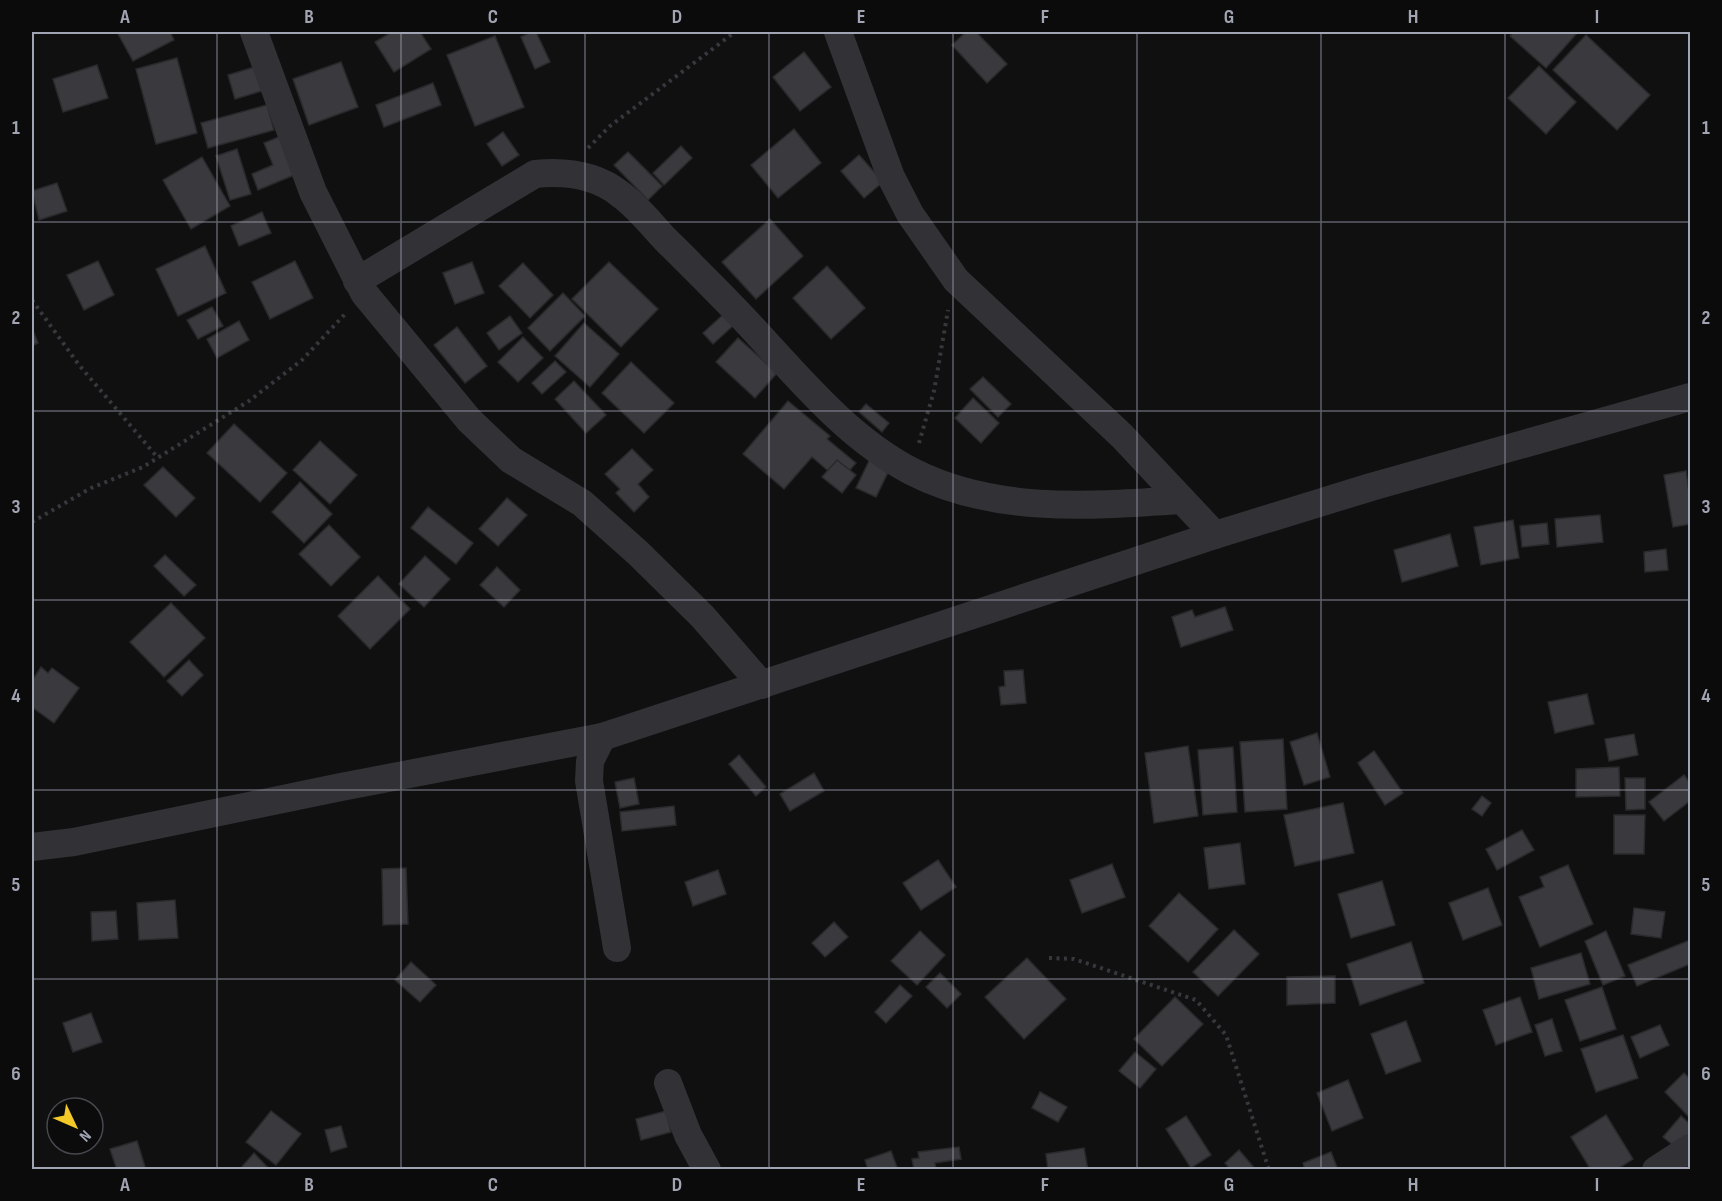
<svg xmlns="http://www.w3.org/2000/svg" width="1722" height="1201" font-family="'Sofia Sans Condensed',sans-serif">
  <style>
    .building { fill: #3a3a3e; stroke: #2a2a2d; stroke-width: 1.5 }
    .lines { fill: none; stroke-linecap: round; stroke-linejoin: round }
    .path { stroke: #37383d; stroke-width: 4; stroke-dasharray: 3 4.5; stroke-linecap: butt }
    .street { stroke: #313136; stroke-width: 28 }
    .grid { fill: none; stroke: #a1a4b2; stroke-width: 1.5; stroke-opacity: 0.55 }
    .neatline { fill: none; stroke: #a1a4b2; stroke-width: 2 }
    .grid-label { font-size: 20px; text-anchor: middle; font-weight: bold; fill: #a1a4b2 }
  </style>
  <rect width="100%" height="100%" fill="#101011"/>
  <g class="building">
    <path d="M117 32H170L174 40 133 61Z"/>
    <path d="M392 32H420L431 49 394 72 375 42Z"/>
    <path d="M532 32H536L550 62 535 69 521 37Z"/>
    <path d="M966 32H976L1007 64 987 83 952 45Z"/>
    <path d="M1513 32H1578L1546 68 1510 36Z"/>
    <path d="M1586 35 1650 95 1617 130 1553 70Z"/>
    <path d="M495 36 524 107 475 126 447 55Z"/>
    <path d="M804 52 831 87 800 111 773 77Z"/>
    <path d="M177 58 197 133 156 144 136 69Z"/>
    <path d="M341 62 358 107 309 125 293 79Z"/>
    <path d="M97 65 108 98 63 112 53 79Z"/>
    <path d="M258 66 265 90 235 99 228 75Z"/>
    <path d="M1539 66 1576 102 1546 134 1508 98Z"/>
    <path d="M433 83 441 105 384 127 376 105Z"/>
    <path d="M267 105 274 130 208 148 201 123Z"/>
    <path d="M794 129 821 163 778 198 751 165Z"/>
    <path d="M503 132 519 155 502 166 487 144Z"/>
    <path d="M284 135 299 173 258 190 252 174 273 165 264 143Z"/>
    <path d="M681 146 692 158 664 185 653 173Z"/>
    <path d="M237 149 251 194 230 200 216 156Z"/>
    <path d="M628 152 662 186 648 200 614 165Z"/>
    <path d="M859 155 883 182 864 198 841 171Z"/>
    <path d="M202 157 230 206 191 229 163 180Z"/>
    <path d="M57 183 67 211 39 220 32 191Z"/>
    <path d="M262 212 271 233 239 246 231 226Z"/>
    <path d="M770 219 803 256 756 299 722 262Z"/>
    <path d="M205 246 226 293 178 316 156 269Z"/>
    <path d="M98 261 114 295 84 310 67 275Z"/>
    <path d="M295 261 313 298 270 319 252 282Z"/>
    <path d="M472 262 484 293 455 304 443 273Z"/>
    <path d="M609 262 658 309 621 347 572 299Z"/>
    <path d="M523 263 553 295 530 318 499 286Z"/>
    <path d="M827 266 865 308 831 339 793 298Z"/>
    <path d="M563 293 585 316 550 351 528 328Z"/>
    <path d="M212 307 223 326 198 339 187 320Z"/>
    <path d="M726 312 736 323 713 344 703 333Z"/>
    <path d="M510 316 522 333 499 350 487 333Z"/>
    <path d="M239 321 249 340 217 358 207 339Z"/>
    <path d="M584 323 619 354 590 387 555 356Z"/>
    <path d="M457 327 487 366 465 383 434 345Z"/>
    <path d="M32 328 38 343 32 346Z"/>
    <path d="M523 337 543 358 518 382 498 362Z"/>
    <path d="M738 338 777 373 755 398 716 362Z"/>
    <path d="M555 361 566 372 542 394 532 383Z"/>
    <path d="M631 362 674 403 644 433 602 393Z"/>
    <path d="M983 377 1011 404 998 417 970 389Z"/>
    <path d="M574 381 606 415 586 433 555 399Z"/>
    <path d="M973 398 999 423 981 443 955 418Z"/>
    <path d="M788 401 830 436 827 439 856 463 840 481 812 457 784 489 743 454Z"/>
    <path d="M866 404 889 423 882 432 859 412Z"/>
    <path d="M234 424 287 473 260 502 207 453Z"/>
    <path d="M320 441 357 475 330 504 293 470Z"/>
    <path d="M632 449 653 470 638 484 649 497 634 512 616 493 620 489 605 474Z"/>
    <path d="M871 457 891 466 876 497 856 488Z"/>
    <path d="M837 460 856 475 842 493 822 477Z"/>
    <path d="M163 467 195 498 176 517 144 485Z"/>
    <path d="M1686 471 1690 499V524L1673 527 1664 475Z"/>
    <path d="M300 482 332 514 304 543 272 512Z"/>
    <path d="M507 498 527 515 498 546 479 529Z"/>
    <path d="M428 507 473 543 456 564 411 528Z"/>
    <path d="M1600 515 1603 542 1557 547 1555 519Z"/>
    <path d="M1513 520 1519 558 1481 565 1474 527Z"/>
    <path d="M1547 523 1549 544 1522 547 1520 526Z"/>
    <path d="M329 525 360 557 331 586 299 554Z"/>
    <path d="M1450 534 1458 566 1402 582 1394 550Z"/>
    <path d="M1666 549 1668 570 1645 572 1644 552Z"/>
    <path d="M165 555 196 585 184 596 154 566Z"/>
    <path d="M425 556 450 579 424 607 399 584Z"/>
    <path d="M497 567 520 590 504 607 480 585Z"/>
    <path d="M378 576 410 609 370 649 338 616Z"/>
    <path d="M171 603 205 638 164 677 130 642Z"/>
    <path d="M1225 607 1233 630 1181 647 1172 617 1192 610 1195 617Z"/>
    <path d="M189 660 203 675 182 696 167 681Z"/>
    <path d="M41 667 48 673 52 668 79 688 54 723 32 707V681Z"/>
    <path d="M1023 670 1026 703 1001 705 999 687 1005 686 1004 671Z"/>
    <path d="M1587 694 1594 724 1555 733 1548 702Z"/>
    <path d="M1317 733 1330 777 1304 785 1290 742Z"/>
    <path d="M1634 734 1638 755 1609 761 1605 739Z"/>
    <path d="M1283 739 1287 809 1245 812 1240 742Z"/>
    <path d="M1188 746 1198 816 1154 823 1145 753Z"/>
    <path d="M1233 747 1237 812 1203 815 1198 750Z"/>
    <path d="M1374 751 1403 793 1385 805 1358 763Z"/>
    <path d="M739 755 766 787 756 796 729 764Z"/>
    <path d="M1619 767 1620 796 1576 797V769Z"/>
    <path d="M814 773 824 791 790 811 780 794Z"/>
    <path d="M1684 775 1690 783V801L1664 821 1649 802Z"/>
    <path d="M634 778 639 804 620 808 615 782Z"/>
    <path d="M1625 778H1645V809L1626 810Z"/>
    <path d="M1482 796 1491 803 1482 816 1472 809Z"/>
    <path d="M1343 803 1354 853 1295 866 1284 815Z"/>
    <path d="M674 806 676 825 622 831 620 812Z"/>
    <path d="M1614 815H1645L1644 854H1614Z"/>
    <path d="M1522 830 1534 850 1497 870 1486 849Z"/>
    <path d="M1240 843 1245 884 1209 889 1204 848Z"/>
    <path d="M938 860 956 887 921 910 903 883Z"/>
    <path d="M1112 864 1125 897 1082 913 1070 880Z"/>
    <path d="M1568 865 1593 924 1540 947 1519 897 1544 887 1540 877Z"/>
    <path d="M406 868 408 924 383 925 382 869Z"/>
    <path d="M718 870 726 894 693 906 685 882Z"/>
    <path d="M1382 881 1395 925 1351 938 1338 894Z"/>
    <path d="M1488 888 1502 925 1463 940 1449 903Z"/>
    <path d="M1179 893 1218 929 1188 962 1149 926Z"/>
    <path d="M175 900 178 938 139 940 137 903Z"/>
    <path d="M1634 908 1665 912 1661 938 1631 934Z"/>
    <path d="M116 911 118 939 92 941 91 912Z"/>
    <path d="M834 922 848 937 825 957 812 943Z"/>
    <path d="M1234 930 1259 954 1218 996 1193 972Z"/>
    <path d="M920 931 945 955 917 985 891 961Z"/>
    <path d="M1606 931 1625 976 1603 985 1585 941Z"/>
    <path d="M1690 940V964L1637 986 1628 965Z"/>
    <path d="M1411 942 1424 983 1360 1005 1347 964Z"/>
    <path d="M1581 953 1590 984 1539 999 1531 968Z"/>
    <path d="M1027 958 1066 999 1024 1039 985 997Z"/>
    <path d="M411 962 436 985 420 1002 395 980Z"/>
    <path d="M940 973 961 994 947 1008 926 987Z"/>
    <path d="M1335 976V1003L1287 1005V977Z"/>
    <path d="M900 985 912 996 886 1023 875 1012Z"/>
    <path d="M1602 987 1616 1029 1580 1041 1565 1000Z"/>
    <path d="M1175 997 1203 1024 1162 1066 1134 1039Z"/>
    <path d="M1520 997 1532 1032 1496 1045 1483 1010Z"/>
    <path d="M91 1013 102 1042 73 1052 63 1023Z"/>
    <path d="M1552 1019 1562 1051 1545 1056 1535 1025Z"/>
    <path d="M1406 1021 1421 1061 1386 1074 1371 1034Z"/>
    <path d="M1660 1025 1669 1045 1640 1058 1631 1037Z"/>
    <path d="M1623 1035 1638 1078 1596 1092 1581 1049Z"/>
    <path d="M1135 1052 1156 1069 1140 1088 1119 1071Z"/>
    <path d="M1684 1073 1690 1079V1118L1665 1092Z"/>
    <path d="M1348 1080 1363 1118 1332 1131 1317 1093Z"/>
    <path d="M1040 1092 1067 1107 1058 1122 1032 1108Z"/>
    <path d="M271 1111 301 1134 276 1165 246 1142Z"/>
    <path d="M666 1111 671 1132 641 1140 636 1119Z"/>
    <path d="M1606 1115 1633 1159 1616 1170H1591L1571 1137Z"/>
    <path d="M1186 1116 1211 1155 1191 1168 1166 1129Z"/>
    <path d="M1681 1116 1690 1124V1139L1680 1151 1663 1137Z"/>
    <path d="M341 1126 347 1147 331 1152 325 1130Z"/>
    <path d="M137 1141 146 1170H117L110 1149Z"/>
    <path d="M959 1147 961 1159 935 1163 936 1170H914L912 1159 919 1158 918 1152Z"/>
    <path d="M1084 1148 1088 1170H1048L1046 1154Z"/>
    <path d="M1239 1150 1256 1170H1231L1225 1163Z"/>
    <path d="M891 1151 898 1170H868L865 1160Z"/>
    <path d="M1331 1152 1338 1170H1305L1303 1163Z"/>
    <path d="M254 1153 270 1170H239Z"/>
  </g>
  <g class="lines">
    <g class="path">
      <path d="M588 148 610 126 735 32"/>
      <path d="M32 300 79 365 158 458"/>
      <path d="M919 443 934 391 948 310"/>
      <path d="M32 522 91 488 143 467 249 401 302 360 346 313"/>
      <path d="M1049 958 1074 959 1196 1000 1226 1035 1269 1170"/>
    </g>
    <g class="street">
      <path d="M254 32 313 192 364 293 469 420 511 460 582 503 638 553 703 617 762 685"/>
      <path d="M838 32 891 177 910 214 956 280 1122 436 1215 535"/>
      <path d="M357 281 535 174C565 171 595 174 620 194 637 206 651 224 665 239 696 270 727 300 757 333 803 383 850 439 911 471 994 514 1091 506 1182 500"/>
      <path d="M602 737 590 761 589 781 617 948"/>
      <path d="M32 847 74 842 341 787 602 737 1215 535 1371 487 1690 397"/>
      <path d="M668 1083 688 1135 707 1170"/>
      <path d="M1656 1170 1690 1148"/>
    </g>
  </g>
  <path class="grid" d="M217 32V1170M401 32V1170M585 32V1170M769 32V1170M953 32V1170M1137 32V1170M1321 32V1170M1505 32V1170M32 222H1690M32 411H1690M32 600H1690M32 790H1690M32 979H1690"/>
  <rect width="1722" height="1201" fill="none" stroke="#0b0b0c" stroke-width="66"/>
  <g transform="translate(75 1126) rotate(134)"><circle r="28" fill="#0b0b0c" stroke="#47484e" stroke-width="1.5"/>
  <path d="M0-4.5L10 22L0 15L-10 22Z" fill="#f3c927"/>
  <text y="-9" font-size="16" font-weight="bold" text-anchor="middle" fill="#a1a4b2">N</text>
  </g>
  <rect x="33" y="33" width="1656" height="1135" class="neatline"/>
  <g class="grid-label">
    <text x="125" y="23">A</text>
    <text x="309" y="23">B</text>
    <text x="493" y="23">C</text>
    <text x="677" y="23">D</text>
    <text x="861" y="23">E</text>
    <text x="1045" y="23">F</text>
    <text x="1229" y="23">G</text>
    <text x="1413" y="23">H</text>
    <text x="1597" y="23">I</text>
    <text x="16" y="134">1</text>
    <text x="1706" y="134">1</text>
    <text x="16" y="324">2</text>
    <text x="1706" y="324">2</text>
    <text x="16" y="513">3</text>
    <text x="1706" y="513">3</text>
    <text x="16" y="702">4</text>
    <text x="1706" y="702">4</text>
    <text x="16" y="891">5</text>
    <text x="1706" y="891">5</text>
    <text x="16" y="1080">6</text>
    <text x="1706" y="1080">6</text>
    <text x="125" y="1191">A</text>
    <text x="309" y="1191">B</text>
    <text x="493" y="1191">C</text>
    <text x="677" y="1191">D</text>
    <text x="861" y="1191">E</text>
    <text x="1045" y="1191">F</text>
    <text x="1229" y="1191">G</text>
    <text x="1413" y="1191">H</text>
    <text x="1597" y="1191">I</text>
  </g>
</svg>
